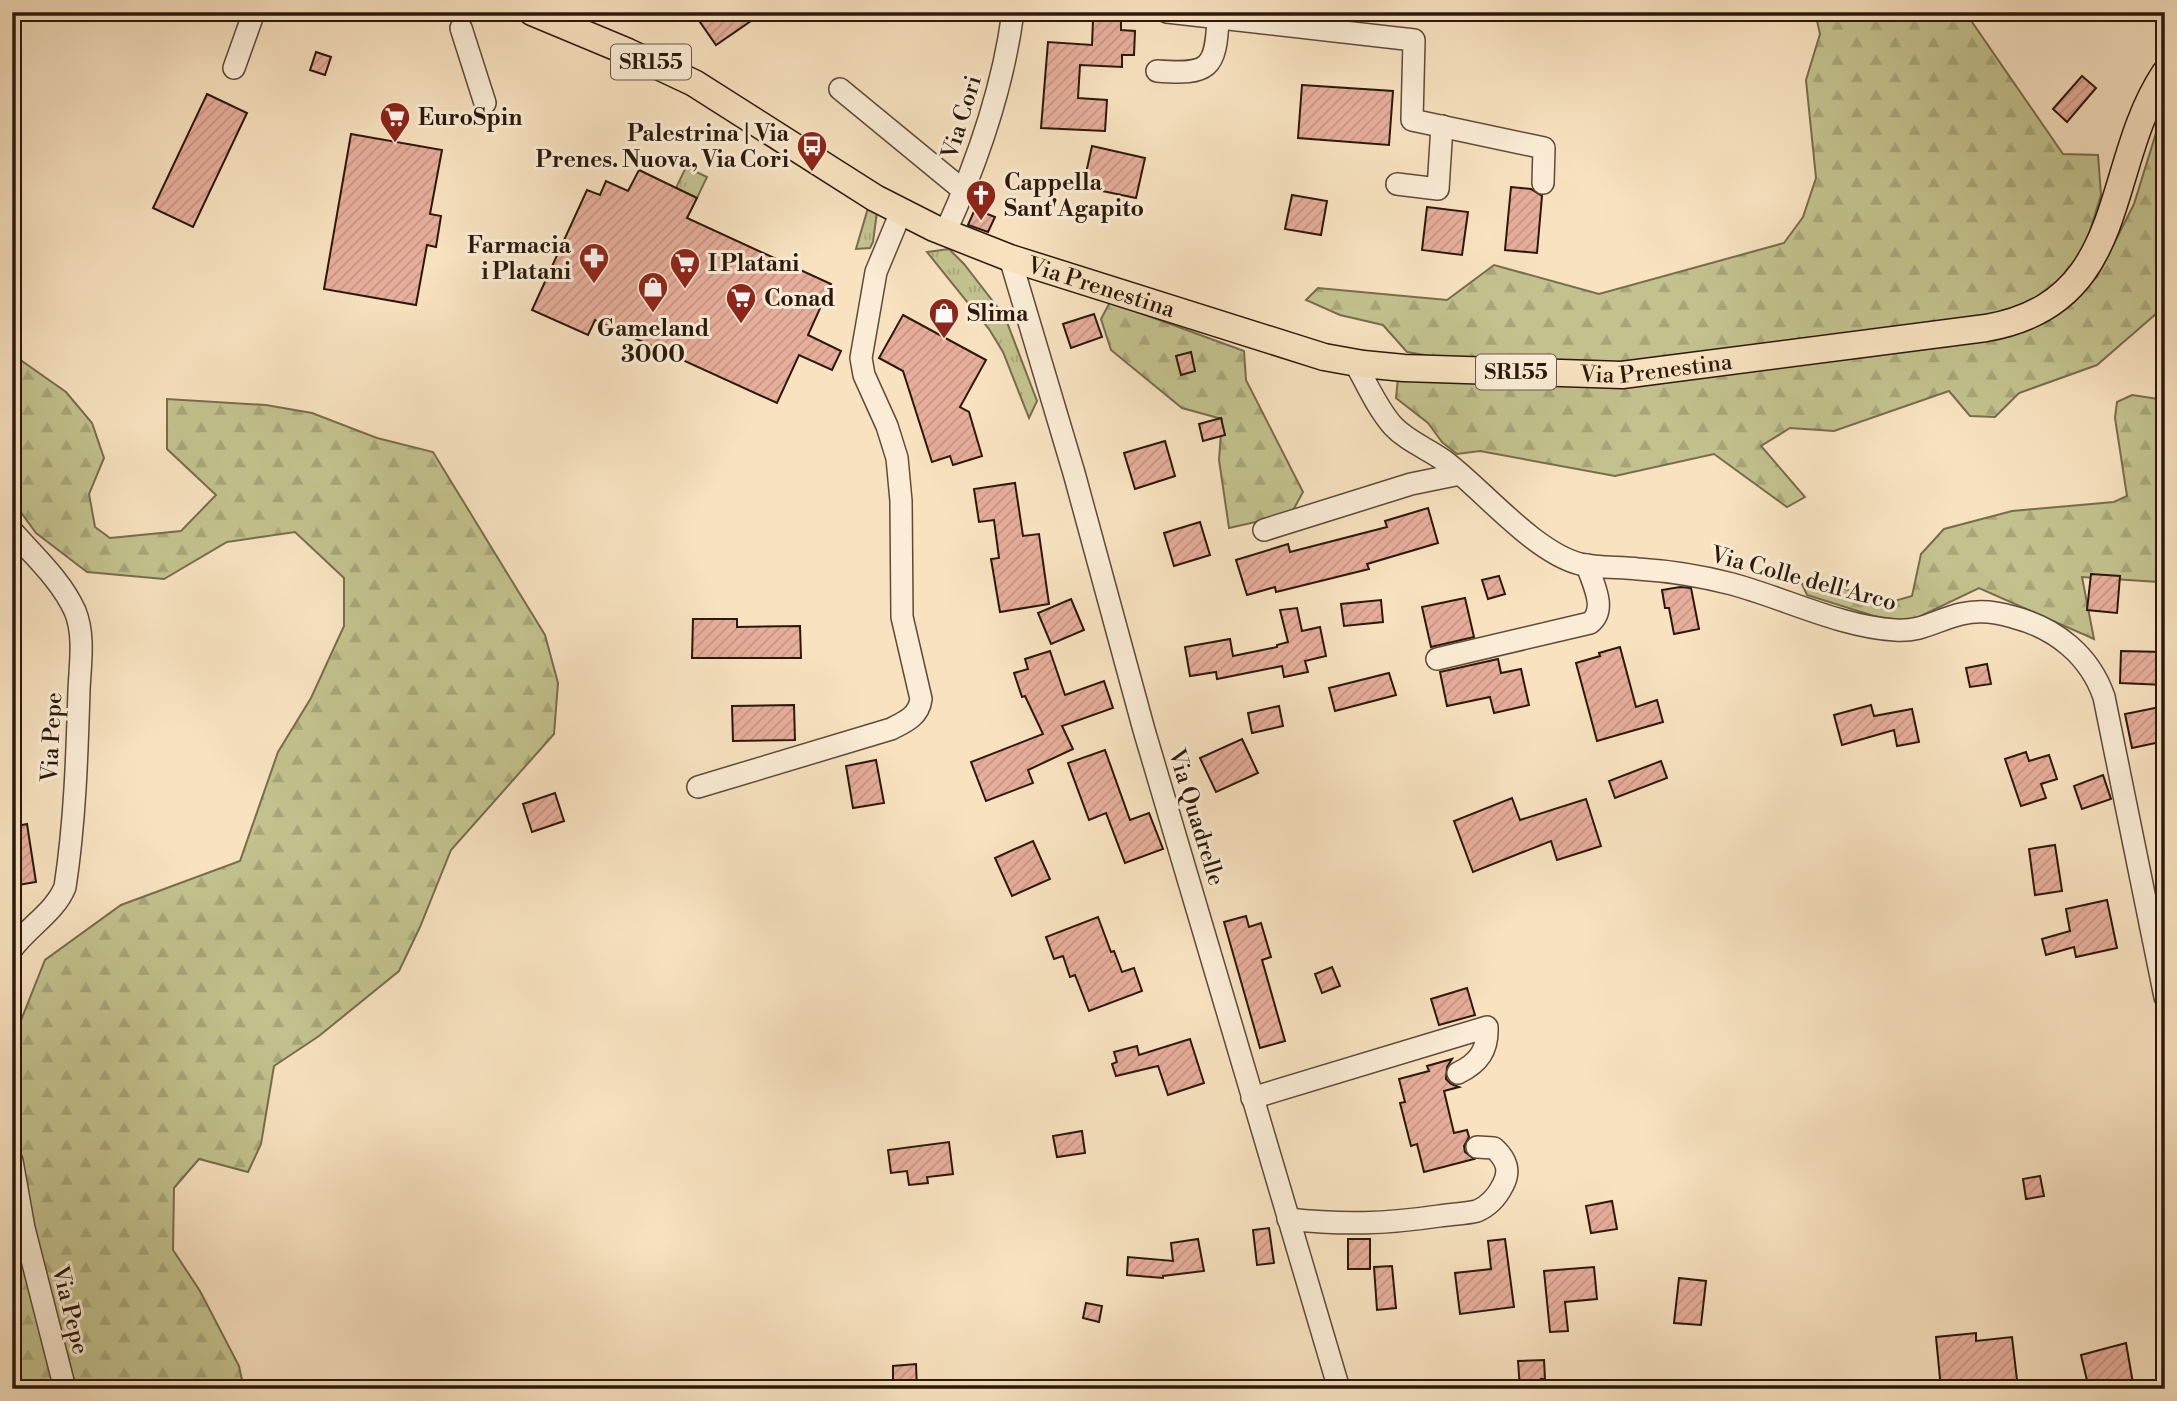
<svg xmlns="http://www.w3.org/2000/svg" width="2177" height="1401" font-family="'Libre Bodoni',serif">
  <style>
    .grass { fill: url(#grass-tufts); stroke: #776d4d; stroke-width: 2 }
    .forest { fill: url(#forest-firs); stroke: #776d4d; stroke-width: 2 }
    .building { fill: url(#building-hatch); stroke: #2b180c; stroke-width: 2 }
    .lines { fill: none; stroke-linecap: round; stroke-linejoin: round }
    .minor-casing { stroke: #5e4a39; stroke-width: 24 }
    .major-casing { stroke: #2b180c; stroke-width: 29 }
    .minor { stroke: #faecd6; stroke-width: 21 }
    .major { stroke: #f8e2c0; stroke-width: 26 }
    .labels { text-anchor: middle; stroke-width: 6; stroke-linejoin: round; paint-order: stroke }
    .shield { fill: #faecd6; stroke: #695849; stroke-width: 2 }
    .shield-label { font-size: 21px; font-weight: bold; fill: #2b180c }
    .poi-label { font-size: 23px; font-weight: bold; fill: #2b180c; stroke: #faecd6; text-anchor: start }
    .street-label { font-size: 23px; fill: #2b180c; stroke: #faecd6 }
  </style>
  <defs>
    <pattern id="grass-tufts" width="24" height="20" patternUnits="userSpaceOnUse" patternTransform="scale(1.75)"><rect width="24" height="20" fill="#c3c28e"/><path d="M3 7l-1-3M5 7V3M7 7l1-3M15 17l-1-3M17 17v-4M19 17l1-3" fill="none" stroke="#a8a679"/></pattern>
    <pattern id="forest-firs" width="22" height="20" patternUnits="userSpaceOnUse" patternTransform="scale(1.75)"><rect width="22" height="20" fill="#c3c28e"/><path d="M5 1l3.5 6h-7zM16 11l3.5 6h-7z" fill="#a8a679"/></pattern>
    <pattern id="building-hatch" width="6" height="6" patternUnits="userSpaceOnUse" patternTransform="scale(1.75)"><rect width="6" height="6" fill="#e7ae9b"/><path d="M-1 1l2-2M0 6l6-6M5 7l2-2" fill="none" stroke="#c69584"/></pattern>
  </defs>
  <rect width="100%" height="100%" fill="#f8e2c0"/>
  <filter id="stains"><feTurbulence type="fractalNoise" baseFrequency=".00286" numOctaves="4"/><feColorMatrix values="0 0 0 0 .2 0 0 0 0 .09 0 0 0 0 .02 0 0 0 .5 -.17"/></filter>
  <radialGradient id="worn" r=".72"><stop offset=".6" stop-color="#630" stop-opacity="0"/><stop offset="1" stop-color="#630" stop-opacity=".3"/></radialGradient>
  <g class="grass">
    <path d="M686 167 707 177 697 198 676 188Z"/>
    <path d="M868 208 877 212 873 242 870 248 856 249Z"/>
    <path d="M949 249 964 264 1005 317 1037 401 1029 418 1003 352 989 329 927 252Z"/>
  </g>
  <g class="forest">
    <path d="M1815 12H1968L1970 19 2063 154 2098 155 2101 195 2080 263 2059 291 2001 319 1633 367 1478 364 1407 352 1383 325 1340 315 1306 300 1318 288 1447 300 1494 265 1599 294 1784 243 1803 217 1816 178 1806 80 1820 34Z"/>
    <path d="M2165 123V306L2097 365 2019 393 1995 417 1970 416 1949 391 1834 431 1790 428 1761 446 1805 497 1787 507 1714 454 1615 476 1480 451 1457 454 1442 442 1428 423 1396 398 1398 378 1597 382 2071 300 2097 277 2134 204 2156 133Z"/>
    <path d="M1110 302 1244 351 1246 380 1303 492 1291 514 1229 528 1219 460 1222 419 1182 408 1111 350 1101 319Z"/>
    <path d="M12 354 66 392 92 423 104 458 89 494 95 527 110 538 181 531 216 495 167 449V399L266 405 312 413 377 438 433 452 545 635 558 683 554 734 451 850 420 927 399 971 319 1036 274 1066 261 1144 248 1172 199 1159 174 1188 173 1250 200 1291 239 1366 244 1389H14L12 1043 45 960 121 905 240 861 278 752 311 698 344 626V578L295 532 227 542 164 579 87 572 36 533 12 500Z"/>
    <path d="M2132 395 2165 400V592L2159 582 2082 577 2094 639 1979 588 1906 623 1874 616 1807 595 1802 584 1813 580 1891 602 1912 596 1921 554 1944 529 2012 511 2114 502 2127 496 2115 418 2117 402Z"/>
  </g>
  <g class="building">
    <path d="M693 12H764L716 45Z"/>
    <path d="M1093 20 1121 21V30L1135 31 1134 55H1122V67L1080 65 1078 98 1107 100 1105 131 1041 128 1048 42 1092 45Z"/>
    <path d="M316 52 331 57 325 75 310 70Z"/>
    <path d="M2082 76 2096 88 2067 122 2053 109Z"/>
    <path d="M1302 85 1393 91 1389 145 1298 138Z"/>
    <path d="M207 94 247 113 193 227 153 208Z"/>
    <path d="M351 134 442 150 430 214 441 216 436 247 427 245 416 305 324 289Z"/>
    <path d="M1092 146 1145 158 1136 198 1083 187Z"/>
    <path d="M639 170 697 198 687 218 831 284 808 335 841 351 832 370 799 355 777 403 595 320 588 335 532 310 587 190 600 195 606 181 628 191Z"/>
    <path d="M1511 187 1531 189 1542 196 1537 253 1505 250Z"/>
    <path d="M1292 195 1327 201 1321 235 1285 229Z"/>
    <path d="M1427 207 1468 212 1462 255 1422 250Z"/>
    <path d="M975 209 995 217 988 232 968 225Z"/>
    <path d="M1094 314 1102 337 1071 348 1063 324Z"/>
    <path d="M903 315 986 360 960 407 969 412 982 456 953 465 950 456 932 462 903 371 879 358Z"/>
    <path d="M1191 352 1195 371 1181 375 1176 356Z"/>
    <path d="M1221 418 1225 435 1203 441 1199 424Z"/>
    <path d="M1165 441 1175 476 1135 489 1124 453Z"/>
    <path d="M1015 483 1023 536 1039 534 1049 604 1000 612 991 559 999 558 994 520 979 522 974 489Z"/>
    <path d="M1428 508 1438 543 1367 564 1369 569 1276 592 1275 587 1247 595 1236 560 1288 544 1290 552 1387 527 1385 521Z"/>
    <path d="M1200 522 1210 555 1174 566 1164 533Z"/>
    <path d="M2091 574 2120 576 2117 613 2087 610Z"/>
    <path d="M1499 576 1505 594 1488 599 1482 580Z"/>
    <path d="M1680 587 1691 588 1699 629 1674 634 1669 608H1665L1662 590Z"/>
    <path d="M1465 598 1474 637 1431 647 1422 607Z"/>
    <path d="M1071 599 1084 630 1051 644 1038 613Z"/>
    <path d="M1381 600 1383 622 1344 626 1341 604Z"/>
    <path d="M1297 608 1302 631 1320 627 1326 656 1305 661 1308 672 1284 677 1282 666 1217 679 1216 672 1190 676 1185 647 1230 639 1233 656 1277 647V645L1288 642 1280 610Z"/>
    <path d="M693 619H737V627L800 626 801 658H692Z"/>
    <path d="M1620 647 1636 707 1657 700 1663 722 1597 741 1576 663 1600 656 1599 653Z"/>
    <path d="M1050 651 1065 695 1104 681 1113 708 1062 726 1073 749 1028 770 1033 783 986 801 971 762 1043 734 1025 696 1022 697 1014 673 1028 669 1025 659Z"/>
    <path d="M2121 651 2165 652V685L2120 683Z"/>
    <path d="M1498 659 1501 673 1521 669 1529 705 1494 713 1490 697 1447 706 1440 672Z"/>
    <path d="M1987 664 1991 684 1970 687 1966 668Z"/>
    <path d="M1389 673 1396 695 1335 711 1329 688Z"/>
    <path d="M794 705 795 740 733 741 732 706Z"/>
    <path d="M1871 705 1874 716 1912 709 1919 742 1897 746 1894 730 1842 745 1834 715Z"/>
    <path d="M1279 706 1283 726 1252 733 1248 713Z"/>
    <path d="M2165 706V741L2132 748 2125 714Z"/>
    <path d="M1242 739 1258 773 1216 792 1200 758Z"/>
    <path d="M1105 750 1130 820 1149 813 1163 849 1125 863 1106 813 1089 820 1068 763Z"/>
    <path d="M2026 752 2029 761 2049 755 2057 779 2041 784 2046 798 2021 806 2005 759Z"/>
    <path d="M876 760 884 803 853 808 846 766Z"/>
    <path d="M1661 761 1667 778 1615 798 1609 781Z"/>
    <path d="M2103 775 2111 799 2082 809 2074 786Z"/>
    <path d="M555 793 564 821 532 832 523 804Z"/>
    <path d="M1512 798 1520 820 1586 799 1601 846 1557 860 1551 841 1473 872 1454 821Z"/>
    <path d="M27 824 36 882 12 886V827Z"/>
    <path d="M1033 841 1050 879 1012 896 995 858Z"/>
    <path d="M2055 845 2062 891 2035 895 2029 849Z"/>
    <path d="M2107 900 2117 948 2076 957 2074 947 2046 955 2042 939 2070 931 2066 909Z"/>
    <path d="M1246 916 1249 927 1261 923 1271 957 1262 960 1285 1041 1260 1048 1224 922Z"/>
    <path d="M1098 917 1111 952 1114 951 1122 972 1134 968 1142 991 1089 1011 1075 975 1070 977 1063 956 1054 959 1046 937Z"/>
    <path d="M1332 967 1340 986 1322 993 1315 974Z"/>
    <path d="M1467 988 1475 1015 1439 1025 1431 999Z"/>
    <path d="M1190 1039 1204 1083 1168 1095 1158 1066 1116 1076 1112 1064 1117 1062 1114 1052 1137 1046 1139 1055Z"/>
    <path d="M1452 1059 1447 1067 1446 1079 1451 1084 1459 1087 1444 1091 1454 1133 1467 1130 1469 1137 1464 1146 1465 1152 1474 1159 1424 1172 1417 1144 1411 1146 1400 1103 1405 1102 1399 1079 1429 1071 1427 1066Z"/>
    <path d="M1082 1131 1085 1153 1057 1157 1053 1136Z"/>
    <path d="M949 1142 953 1174 927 1177 928 1183 909 1185 907 1171 891 1173 888 1150Z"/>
    <path d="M2040 1176 2044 1196 2026 1199 2023 1179Z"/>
    <path d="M1612 1201 1617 1229 1591 1233 1586 1206Z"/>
    <path d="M1269 1228 1274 1263 1257 1265 1253 1230Z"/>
    <path d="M1198 1239 1204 1271 1163 1276V1278L1127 1275 1128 1257 1173 1261 1171 1243Z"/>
    <rect x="1348" y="1239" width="22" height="30"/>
    <path d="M1505 1239 1514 1307 1460 1314 1455 1273 1491 1269 1488 1241Z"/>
    <path d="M1392 1266 1396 1308 1377 1310 1374 1267Z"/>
    <path d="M1594 1267 1597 1299 1565 1302 1568 1331 1550 1332 1544 1271Z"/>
    <path d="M1679 1278 1706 1281 1701 1325 1674 1323Z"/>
    <path d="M1086 1303 1102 1306 1099 1322 1083 1318Z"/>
    <path d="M1976 1333V1341L2012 1337 2017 1380 1981 1384V1389H1941L1936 1337Z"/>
    <path d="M2126 1343 2134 1389H2089L2081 1355Z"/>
    <path d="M1544 1360 1545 1379H1541L1542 1389H1520L1518 1361Z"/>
    <path d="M916 1364 917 1389H893V1366Z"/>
  </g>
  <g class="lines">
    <g class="minor-casing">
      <g id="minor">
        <path d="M1167 12 1414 40 1412 120 1544 148 1543 183"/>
        <path d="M461 28 485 103"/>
        <path d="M234 68 254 12"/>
        <path d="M1157 71C1209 75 1216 69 1218 18"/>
        <path d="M840 89 964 191"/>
        <path d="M1397 184 1438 189 1442 126"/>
        <path d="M945 233C977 163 1003 89 1013 12"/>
        <path d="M1010 258 1074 473 1144 730 1339 1389"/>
        <path d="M1355 363C1367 384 1377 408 1393 426 1408 442 1429 449 1446 462 1484 491 1534 552 1580 564 1598 568 1619 567 1638 569 1670 571 1701 576 1732 584 1784 598 1841 627 1895 630 1922 632 1936 620 1961 614 1978 610 1997 612 2013 617 2056 628 2090 656 2104 697L2165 997"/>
        <path d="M1264 530 1411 484 1460 474"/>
        <path d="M12 531C34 556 61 580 75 611 85 635 80 665 79 690 77 756 75 822 65 887 55 912 28 927 12 949"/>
        <path d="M1437 659 1590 623C1608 609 1592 582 1587 565"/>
        <path d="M698 787 891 729C905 722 919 716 921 699L902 617 901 501 897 458 887 426 864 375 861 358 876 272 901 212"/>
        <path d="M1252 1098 1487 1027C1488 1050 1479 1063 1458 1073"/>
        <path d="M12 1161 24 1228 65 1389"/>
        <path d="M1288 1219C1342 1225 1386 1224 1439 1216 1451 1214 1465 1214 1477 1211 1489 1206 1497 1197 1503 1185 1511 1170 1506 1159 1494 1148L1477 1147"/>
      </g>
    </g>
    <g class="major-casing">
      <g id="major">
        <path id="s1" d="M532 12 628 52 694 83 875 198 934 228 1010 258 1324 357 1363 364 1404 368 1622 375 1986 328C2131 303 2102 168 2165 73"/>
      </g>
    </g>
    <use href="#minor" class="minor"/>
    <use href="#major" class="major"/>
  </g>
  <defs>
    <g id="supermarket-pin" transform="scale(1.575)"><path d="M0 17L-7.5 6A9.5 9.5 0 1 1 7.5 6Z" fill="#8f2418" stroke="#faecd6"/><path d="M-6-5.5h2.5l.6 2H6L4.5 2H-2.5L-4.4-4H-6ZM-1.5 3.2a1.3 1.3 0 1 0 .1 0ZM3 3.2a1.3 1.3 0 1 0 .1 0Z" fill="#fff"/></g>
    <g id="bus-pin" transform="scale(1.575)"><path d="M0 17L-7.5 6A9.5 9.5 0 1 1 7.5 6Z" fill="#8f2418" stroke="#faecd6"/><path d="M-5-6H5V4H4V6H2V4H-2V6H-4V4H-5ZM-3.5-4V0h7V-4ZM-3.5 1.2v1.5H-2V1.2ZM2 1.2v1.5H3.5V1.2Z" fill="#fff"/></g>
    <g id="church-pin" transform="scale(1.575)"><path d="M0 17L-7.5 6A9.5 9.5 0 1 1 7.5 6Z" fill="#8f2418" stroke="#faecd6"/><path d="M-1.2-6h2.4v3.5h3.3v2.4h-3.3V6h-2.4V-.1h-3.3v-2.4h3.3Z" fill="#fff"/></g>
    <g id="pharmacy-pin" transform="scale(1.575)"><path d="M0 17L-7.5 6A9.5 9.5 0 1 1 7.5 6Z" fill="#8f2418" stroke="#faecd6"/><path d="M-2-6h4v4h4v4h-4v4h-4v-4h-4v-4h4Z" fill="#fff"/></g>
    <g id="shop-pin" transform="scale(1.575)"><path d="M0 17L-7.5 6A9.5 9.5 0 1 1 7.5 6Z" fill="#8f2418" stroke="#faecd6"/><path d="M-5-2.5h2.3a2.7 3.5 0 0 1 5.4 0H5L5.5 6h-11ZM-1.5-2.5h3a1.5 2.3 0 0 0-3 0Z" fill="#fff"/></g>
  </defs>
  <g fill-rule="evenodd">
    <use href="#supermarket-pin" x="395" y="117"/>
    <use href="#bus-pin" x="812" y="146"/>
    <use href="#church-pin" x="981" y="195"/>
    <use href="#pharmacy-pin" x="594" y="258"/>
    <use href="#supermarket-pin" x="685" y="263"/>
    <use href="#shop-pin" x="653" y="287"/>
    <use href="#supermarket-pin" x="741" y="298"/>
    <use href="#shop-pin" x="944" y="313"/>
  </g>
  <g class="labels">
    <g class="shield">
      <rect x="611" y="44.5" width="80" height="35" rx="5"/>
      <rect x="1476" y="354.5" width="80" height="35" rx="5"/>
    </g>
    <g class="shield-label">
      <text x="651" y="69">SR155</text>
      <text x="1516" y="379">SR155</text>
    </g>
    <g class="poi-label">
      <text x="418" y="125">EuroSpin</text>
      <text x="789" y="141" text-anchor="end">Palestrina | Via<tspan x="789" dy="26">Prenes. Nuova, Via Cori</tspan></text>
      <text x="1004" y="190">Cappella<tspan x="1004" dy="26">Sant'Agapito</tspan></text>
      <text x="571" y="253" text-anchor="end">Farmacia<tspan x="571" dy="26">i Platani</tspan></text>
      <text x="708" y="271">I Platani</text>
      <text x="764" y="306">Conad</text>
      <text x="967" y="321">Slima</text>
      <text x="653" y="336" text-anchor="middle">Gameland<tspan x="653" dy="26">3000</tspan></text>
    </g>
    <g class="street-label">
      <text transform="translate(961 117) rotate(-73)" y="8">Via Cori</text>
      <text dy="8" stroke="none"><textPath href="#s1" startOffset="635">Via Prenestina</textPath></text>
      <text dy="8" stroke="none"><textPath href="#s1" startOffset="1202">Via Prenestina</textPath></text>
      <text transform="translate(1804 578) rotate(15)" y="8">Via Colle dell'Arco</text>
      <text transform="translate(51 737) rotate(-87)" y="8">Via Pepe</text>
      <text transform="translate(1197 817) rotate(73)" y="8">Via Quadrelle</text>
      <text transform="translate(71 1310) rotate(76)" y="8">Via Pepe</text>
    </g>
  </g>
  <rect width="2177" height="1401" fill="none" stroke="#f8e2c0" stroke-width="42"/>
  <rect x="14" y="14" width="2149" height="1373" fill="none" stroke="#2b180c" stroke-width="3.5"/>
  <rect x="21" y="21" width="2135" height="1359" fill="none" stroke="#2b180c" stroke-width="2"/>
  <rect width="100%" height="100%" filter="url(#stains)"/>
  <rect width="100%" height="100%" fill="url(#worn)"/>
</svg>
